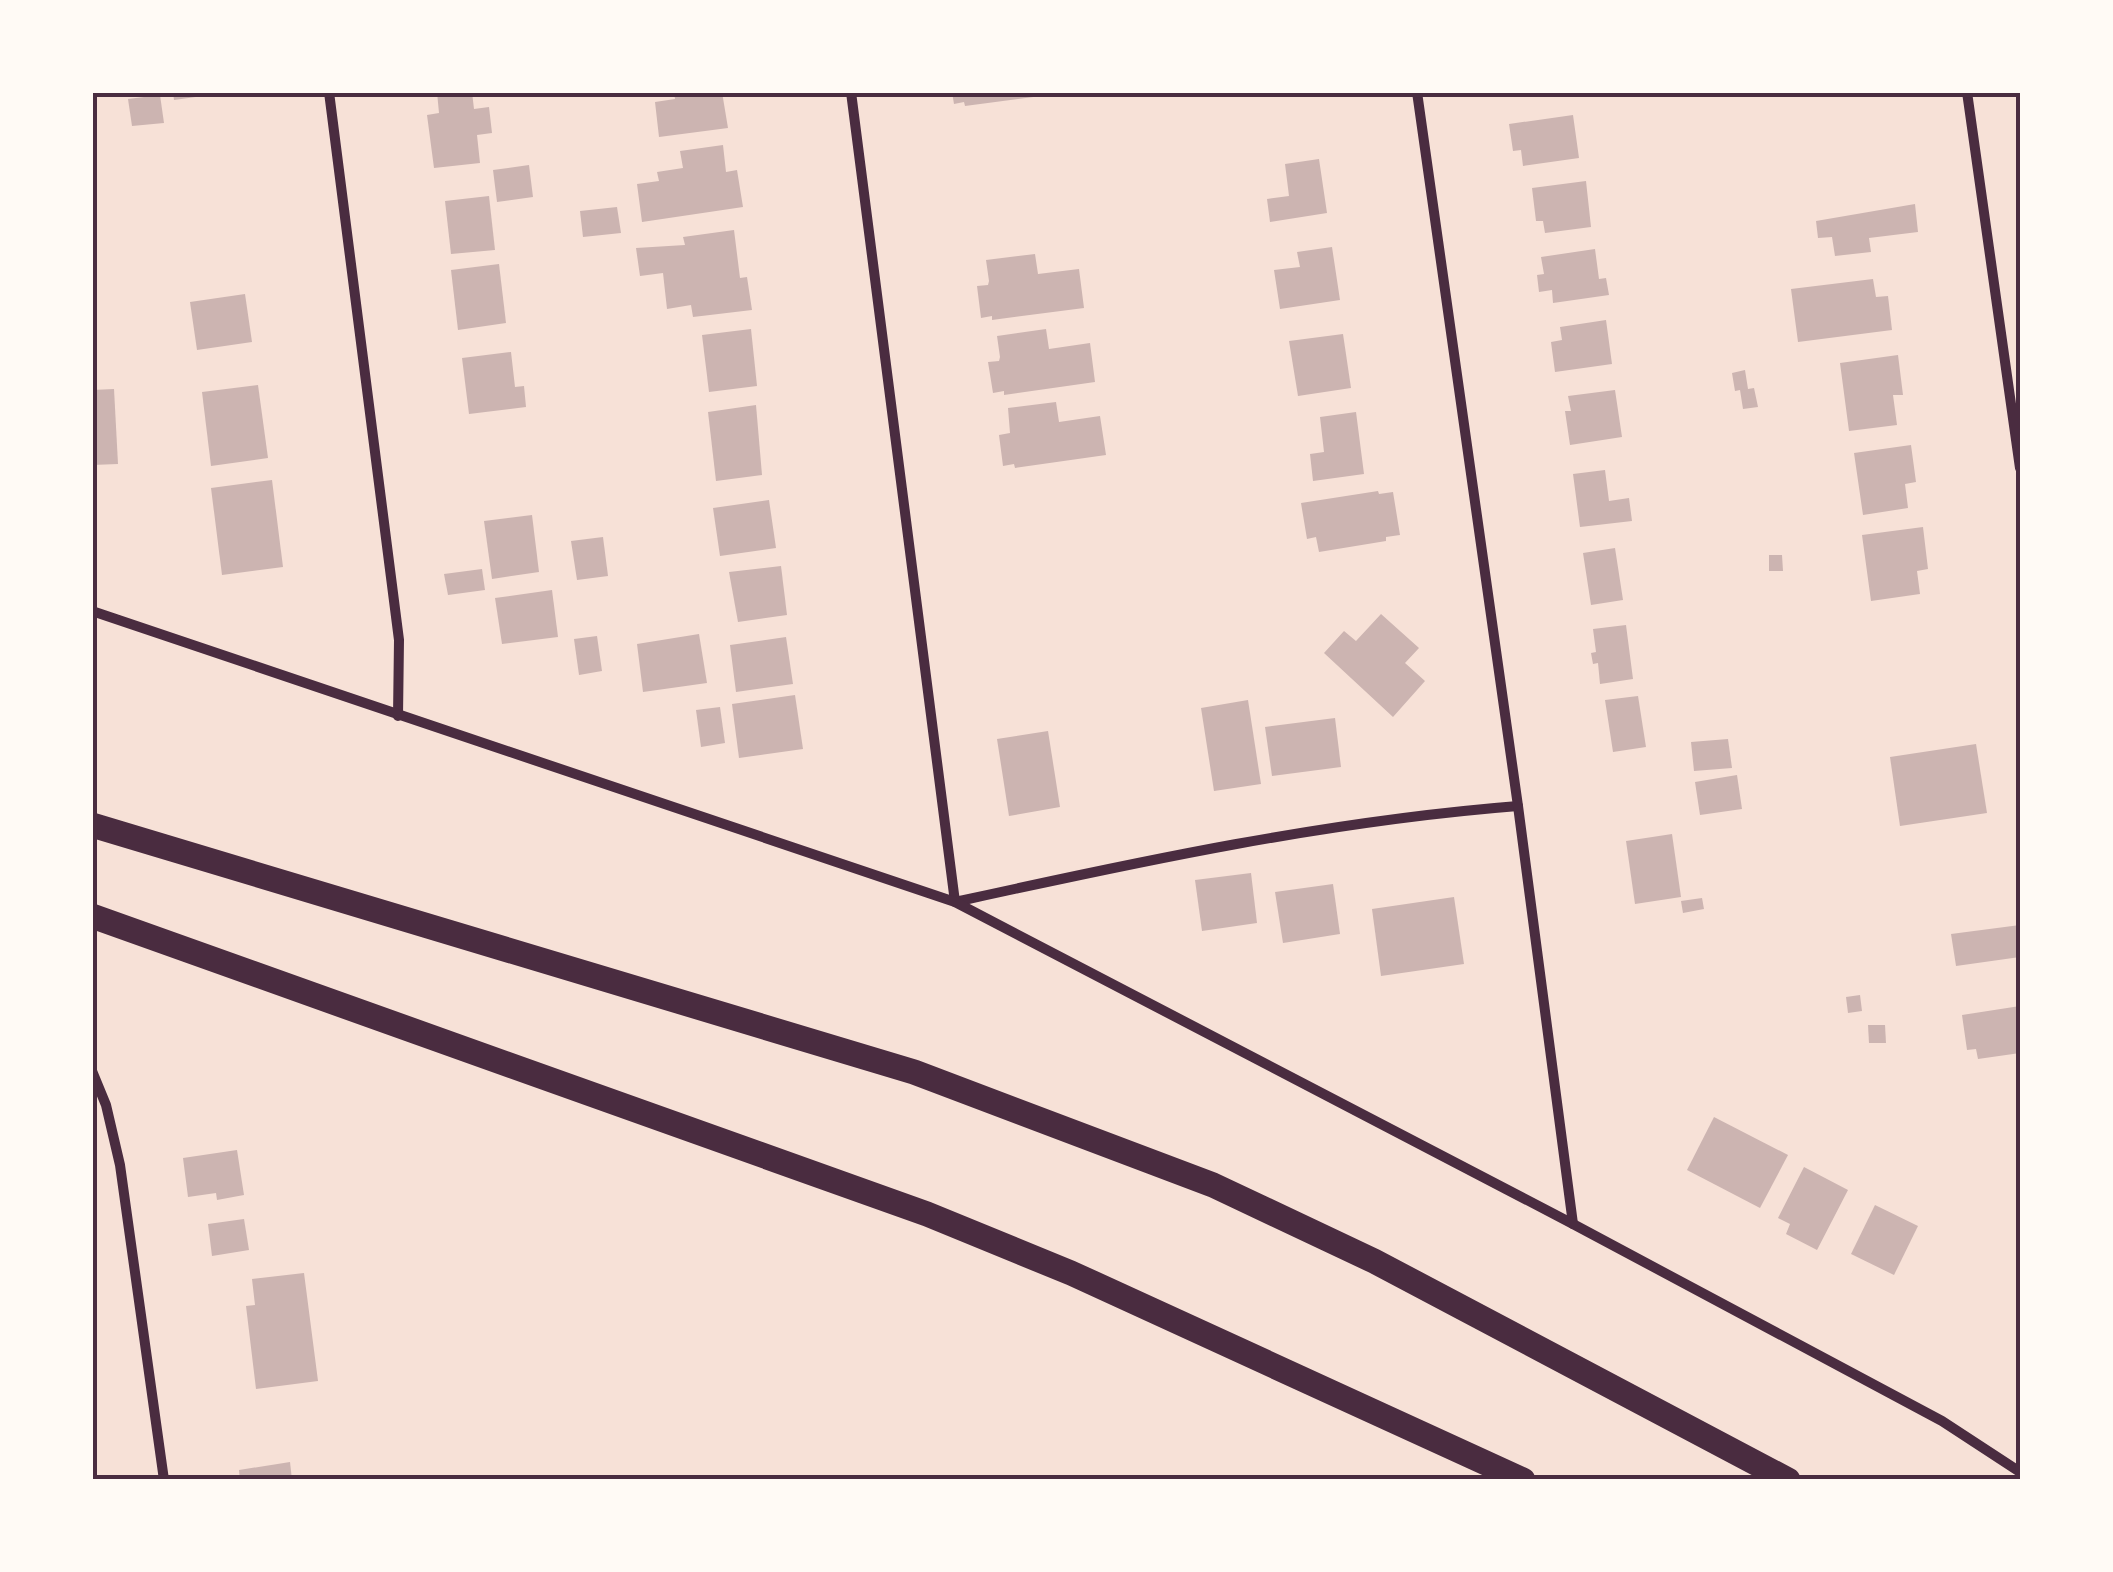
<svg xmlns="http://www.w3.org/2000/svg" width="2113" height="1572" font-family="'Sofia Sans Condensed',sans-serif">
  <style>
    .building { fill: #ccb4b1 }
    .lines { fill: none; stroke-linecap: round; stroke-linejoin: round }
    .minor { stroke: #4a2c40; stroke-width: 10 }
    .primary { stroke: #4a2c40; stroke-width: 25 }
    .neatline { fill: none; stroke: #4a2c40; stroke-width: 4 }
  </style>
  <rect width="100%" height="100%" fill="#f7e1d7"/>
  <g class="building">
    <path d="M173 92H210V95L174 100Z"/>
    <path d="M437 92H472L474 109 489 107 492 133 477 135 480 163 434 168 427 115 439 113Z"/>
    <path d="M674 92H722L728 128 659 137 655 102 675 99Z"/>
    <path d="M952 92H1049V95L965 106 964 102 954 104Z"/>
    <path d="M160 95 164 123 132 126 128 99Z"/>
    <path d="M1573 115 1579 158 1523 166 1521 150 1513 151 1509 124Z"/>
    <path d="M723 145 726 172 737 170 743 207 642 222 637 184 659 181 657 172 683 168 680 151Z"/>
    <path d="M1319 159 1327 213 1270 222 1267 199 1289 196 1285 164Z"/>
    <path d="M529 165 533 197 497 202 493 170Z"/>
    <path d="M1586 181 1591 227 1545 233 1543 221H1536L1532 188Z"/>
    <path d="M489 196 495 250 451 254 445 201Z"/>
    <path d="M1915 204 1918 232 1869 238 1871 252 1835 256 1832 237 1818 238 1816 221Z"/>
    <path d="M617 207 621 233 583 237 580 211Z"/>
    <path d="M734 230 740 278 747 277 752 310 693 317 691 305 667 309 663 273 640 276 636 248 685 245 683 237Z"/>
    <path d="M1332 247 1340 300 1280 309 1274 270 1300 267 1297 252Z"/>
    <path d="M1595 249 1599 279 1606 278 1609 295 1553 303 1552 290 1539 292 1537 275 1544 274 1541 257Z"/>
    <path d="M1035 254 1038 274 1079 269 1084 308 992 320V316L981 318 977 286 988 285 989 281 986 260Z"/>
    <path d="M499 264 506 323 458 330 451 270Z"/>
    <path d="M1873 279 1876 297 1888 296 1892 330 1798 342 1791 289Z"/>
    <path d="M245 294 252 342 197 350 190 302Z"/>
    <path d="M1606 320 1612 364 1555 372 1551 342 1562 340 1560 327Z"/>
    <path d="M751 329 757 386 709 392 702 335Z"/>
    <path d="M1046 329 1049 349 1090 343 1095 382 1004 395V391L993 393 988 362 999 361 1000 357 997 336Z"/>
    <path d="M1343 334 1351 388 1298 396 1289 341Z"/>
    <path d="M511 352 515 387 524 386 526 407 469 414 462 358Z"/>
    <path d="M1898 355 1903 395H1893L1897 425 1849 431 1840 363Z"/>
    <path d="M1745 370 1748 389 1754 388 1758 407 1743 409 1740 390 1735 391 1732 373Z"/>
    <path d="M258 385 268 458 211 466 202 392Z"/>
    <path d="M114 389 118 464 92 465V390Z"/>
    <path d="M1615 390 1622 437 1570 445 1565 411H1571L1568 396Z"/>
    <path d="M1056 402 1059 422 1100 416 1106 455 1015 468 1014 464 1003 466 999 435 1010 433 1008 408Z"/>
    <path d="M756 405 762 475 716 481 708 412Z"/>
    <path d="M1356 412 1364 474 1313 481 1310 454 1324 452 1320 417Z"/>
    <path d="M1911 445 1916 482 1905 484 1908 508 1863 515 1854 453Z"/>
    <path d="M1605 470 1609 501 1629 498 1632 521 1580 527 1573 474Z"/>
    <path d="M272 480 283 567 222 575 211 488Z"/>
    <path d="M1378 491 1379 494 1393 492 1400 535 1386 537V541L1319 552 1316 537 1307 539 1301 503Z"/>
    <path d="M769 500 776 548 720 556 713 508Z"/>
    <path d="M532 515 539 572 492 579 484 521Z"/>
    <path d="M1923 527 1928 569 1917 571 1920 594 1871 601 1862 535Z"/>
    <path d="M603 537 608 576 577 580 571 541Z"/>
    <path d="M1615 548 1623 600 1591 605 1583 553Z"/>
    <path d="M1769 555H1782L1783 571H1769Z"/>
    <path d="M781 566 787 615 738 622 729 572Z"/>
    <path d="M482 569 485 590 448 595 444 574Z"/>
    <path d="M552 590 558 637 502 644 495 598Z"/>
    <path d="M1381 614 1419 648 1405 663 1425 681 1393 717 1324 653 1344 631 1356 641Z"/>
    <path d="M1626 625 1633 679 1600 684 1598 663 1593 664 1591 653 1596 652 1593 629Z"/>
    <path d="M699 634 707 683 643 692 637 644Z"/>
    <path d="M597 636 602 671 579 675 574 639Z"/>
    <path d="M786 637 793 684 736 692 730 645Z"/>
    <path d="M795 695 803 749 739 758 732 704Z"/>
    <path d="M1638 696 1646 747 1613 752 1605 700Z"/>
    <path d="M1248 700 1261 784 1214 791 1201 708Z"/>
    <path d="M720 707 725 743 701 747 696 710Z"/>
    <path d="M1335 718 1341 767 1272 776 1265 727Z"/>
    <path d="M1048 731 1060 807 1009 816 997 739Z"/>
    <path d="M1728 739 1732 768 1694 771 1691 742Z"/>
    <path d="M1976 744 1987 813 1900 826 1890 757Z"/>
    <path d="M1737 775 1742 809 1700 815 1695 782Z"/>
    <path d="M1672 834 1681 897 1635 904 1626 841Z"/>
    <path d="M1251 873 1257 923 1202 931 1195 880Z"/>
    <path d="M1333 884 1340 934 1283 943 1275 892Z"/>
    <path d="M1454 897 1464 964 1381 976 1372 909Z"/>
    <path d="M1702 898 1704 909 1683 913 1681 901Z"/>
    <path d="M2020 925V957L1956 966 1951 934Z"/>
    <path d="M1860 995 1862 1011 1848 1013 1846 997Z"/>
    <path d="M2020 1006V1053L1978 1059 1976 1049 1967 1050 1962 1015Z"/>
    <path d="M1868 1025H1885L1886 1043H1869Z"/>
    <path d="M1714 1117 1788 1155 1760 1208 1687 1170Z"/>
    <path d="M237 1150 244 1195 217 1200 216 1193 188 1197 183 1158Z"/>
    <path d="M1804 1167 1848 1190 1817 1250 1786 1234 1790 1224 1778 1218Z"/>
    <path d="M1875 1205 1918 1226 1894 1275 1851 1254Z"/>
    <path d="M244 1219 249 1250 212 1256 208 1224Z"/>
    <path d="M304 1273 318 1381 256 1389 246 1306 255 1305 252 1279Z"/>
    <path d="M290 1462 292 1480H240L239 1470Z"/>
  </g>
  <g class="lines">
    <g class="minor">
      <path d="M329 92 399 640 398 716"/>
      <path d="M851 92 955 902C1141 861 1328 821 1518 806"/>
      <path d="M1417 92 1518 806 1573 1224"/>
      <path d="M1967 92 2020 468"/>
      <path d="M92 611 955 902 1573 1224 1942 1421 2020 1472"/>
      <path d="M92 1071 106 1105 120 1165 164 1480"/>
    </g>
    <g class="primary">
      <path d="M92 825 914 1072 1213 1185 1374 1261 1788 1480"/>
      <path d="M92 916 927 1214 1071 1273 1523 1480"/>
    </g>
  </g>
  <rect width="2113" height="1572" fill="none" stroke="#fffaf5" stroke-width="190"/>
  <rect x="95" y="95" width="1923" height="1382" class="neatline"/>
</svg>
